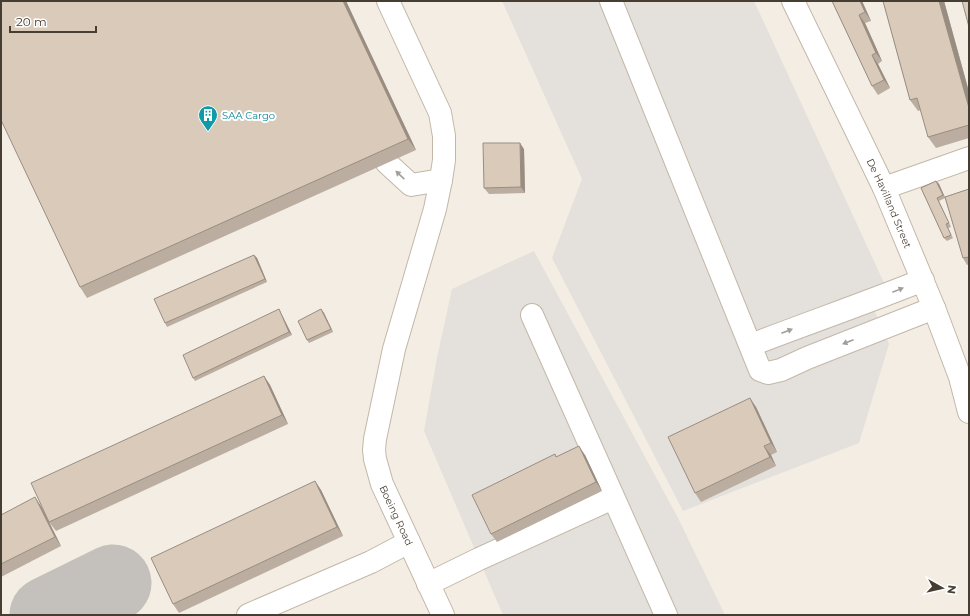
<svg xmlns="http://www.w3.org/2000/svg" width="970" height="616" font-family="Montserrat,sans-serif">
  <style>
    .parking { fill: #e4e0dc }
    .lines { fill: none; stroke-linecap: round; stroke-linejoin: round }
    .taxiway { stroke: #c4c0bc; stroke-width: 77 }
    .minor-casing { stroke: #c3b7a8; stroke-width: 24 }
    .minor { stroke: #fff; stroke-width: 22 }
    .wall { fill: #bbaea0 }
    .shaded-wall { fill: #998d82 }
    .building { fill: #dacaba; stroke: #998d82 }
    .oneway { fill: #a29e99 }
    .labels { text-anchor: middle; stroke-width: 4; stroke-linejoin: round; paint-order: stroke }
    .culture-label { font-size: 10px; fill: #0d838f; stroke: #fff; text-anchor: start }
    .street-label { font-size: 10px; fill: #463d33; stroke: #fff }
  </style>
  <rect width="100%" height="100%" fill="#f4ede3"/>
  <g class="parking">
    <path d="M502 1H754L885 285 868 296 889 344 859 443 683 511 552 258 582 179Z"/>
    <path d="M534 251 678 518 725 615H503L424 431 437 358 452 289Z"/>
  </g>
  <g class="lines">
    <path class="taxiway" d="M48 615 113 583"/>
    <g class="minor-casing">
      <g id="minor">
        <path id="s1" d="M388 1 440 113 444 136V160L441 180 435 209 394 349 375 439 374 450 375 459 382 484 443 615"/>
        <path d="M611 1 760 370 768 373 781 370 807 358 934 308"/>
        <path id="s2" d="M793 1 884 188 934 308 960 377 969 412"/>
        <path d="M387 163 411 185 441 180"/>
        <path d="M884 188 969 158"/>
        <path d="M532 315 666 615"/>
        <path d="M751 345C808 323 866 303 923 280"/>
        <path d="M428 584 479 559 613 498"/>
        <path d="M248 615 371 562 409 542"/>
      </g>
    </g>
    <use href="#minor" class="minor"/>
  </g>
  <g class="wall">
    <path d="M346 1 416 150 87 298 80 287Z"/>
    <path d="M832 1H862L871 21 865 23 882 61 878 64 890 88 878 95 872 86Z"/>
    <path d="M883 1H944L969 92V138L936 148 928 137 921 110 918 111 910 100Z"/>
    <path d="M524 149 525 193 489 194 484 188Z"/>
    <path d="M936 181 939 184 945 197 969 189V264L967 265 963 258 945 198 939 201 951 227 948 228 953 238 947 241 944 238 921 188Z"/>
    <path d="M254 255 257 258 267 282 167 327 165 323Z"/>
    <path d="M279 309 292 335 195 381 193 378Z"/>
    <path d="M321 309 324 313 333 332 309 343 307 340Z"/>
    <path d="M264 376 270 385 288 424 56 531 49 522Z"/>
    <path d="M756 407 777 452 771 455 776 466 701 502 695 493Z"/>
    <path d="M585 455 602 491 497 542 491 534 557 457Z"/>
    <path d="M315 481 321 490 343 536 179 613 173 604Z"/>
    <path d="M41 506 61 546 1 577V515Z"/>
  </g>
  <g class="shaded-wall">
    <path d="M343 1H346L416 150 408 139Z"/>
    <path d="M860 1H862L871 21 865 12Z"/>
    <path d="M939 1H944L969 92V108Z"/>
    <path d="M859 15 865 23 882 61 876 53Z"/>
    <path d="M872 55 878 64 890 88 884 80Z"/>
    <path d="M520 143 524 149 525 193 521 187Z"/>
    <path d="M936 181 939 184 945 198 943 195Z"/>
    <path d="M254 255 257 258 267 282 265 279Z"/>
    <path d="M279 309 292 335 289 332Z"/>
    <path d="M321 309 324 313 333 332 331 329Z"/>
    <path d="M264 376 270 385 288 424 282 415Z"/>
    <path d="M750 398 756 407 777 452 771 443Z"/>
    <path d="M579 446 585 455 602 491 596 482Z"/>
    <path d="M764 446 771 455 776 466 770 457Z"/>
    <path d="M315 481 321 490 343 536 337 527Z"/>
    <path d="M35 497 41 506 61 546 55 537Z"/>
  </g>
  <g class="building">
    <path d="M1 1H343L408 139 80 287 1 120Z"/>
    <path d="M832 1H860L865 12 859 15 876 53 872 55 884 80 872 86Z"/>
    <path d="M883 1H939L969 108V125L928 137 917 98 910 100Z"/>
    <path d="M962 1H969V27Z"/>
    <path d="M483 143H520L521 187 484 188Z"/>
    <path d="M936 181 943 195 937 198 949 223 946 224 951 235 944 238 921 188Z"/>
    <path d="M969 189V257L963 258 945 197Z"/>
    <path d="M254 255 265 279 165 323 154 299Z"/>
    <path d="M279 309 289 332 193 378 183 355Z"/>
    <path d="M321 309 331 329 307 340 298 321Z"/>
    <path d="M264 376 282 415 49 522 31 483Z"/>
    <path d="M750 398 771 443 764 446 770 457 695 493 668 437Z"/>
    <path d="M579 446 596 482 491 534 472 495 555 454 556 457Z"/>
    <path d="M315 481 337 527 173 604 151 558Z"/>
    <path d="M35 497 55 537 1 564V515Z"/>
  </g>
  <defs><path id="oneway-solid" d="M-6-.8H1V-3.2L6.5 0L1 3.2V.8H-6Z"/></defs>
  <g class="oneway">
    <use href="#oneway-solid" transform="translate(400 175) rotate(-137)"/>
    <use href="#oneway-solid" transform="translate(898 290) rotate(-22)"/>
    <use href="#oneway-solid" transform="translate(787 331) rotate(-21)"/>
    <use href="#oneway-solid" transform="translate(848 342) rotate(159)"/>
  </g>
  <defs>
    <g id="building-pin" transform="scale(1)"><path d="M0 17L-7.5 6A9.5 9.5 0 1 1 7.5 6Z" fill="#0f9aa8" stroke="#fff"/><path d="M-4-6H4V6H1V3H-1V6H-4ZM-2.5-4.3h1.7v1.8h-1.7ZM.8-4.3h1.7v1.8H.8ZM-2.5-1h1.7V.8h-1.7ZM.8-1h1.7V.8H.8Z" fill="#fff"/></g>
  </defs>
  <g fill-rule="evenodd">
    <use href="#building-pin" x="208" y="115"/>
  </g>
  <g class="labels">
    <g class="culture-label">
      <text x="222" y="119">SAA Cargo</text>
    </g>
    <g class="street-label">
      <text dy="4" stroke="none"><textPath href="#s2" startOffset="224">De Havilland Street</textPath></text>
      <text dy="4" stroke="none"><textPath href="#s1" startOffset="539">Boeing Road</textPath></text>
    </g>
  </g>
  <rect width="970" height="616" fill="none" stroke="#463d33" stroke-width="4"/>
  <g transform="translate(942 588) rotate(98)" stroke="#ffffff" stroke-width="3" paint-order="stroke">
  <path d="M0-3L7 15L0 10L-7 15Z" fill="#463d33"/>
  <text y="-6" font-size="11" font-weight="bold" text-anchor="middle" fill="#463d33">N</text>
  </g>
  <path d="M10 26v6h86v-6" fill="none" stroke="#463d33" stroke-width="2"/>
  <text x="16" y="26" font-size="12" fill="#463d33" stroke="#ffffff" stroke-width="3" paint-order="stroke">20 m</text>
</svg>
